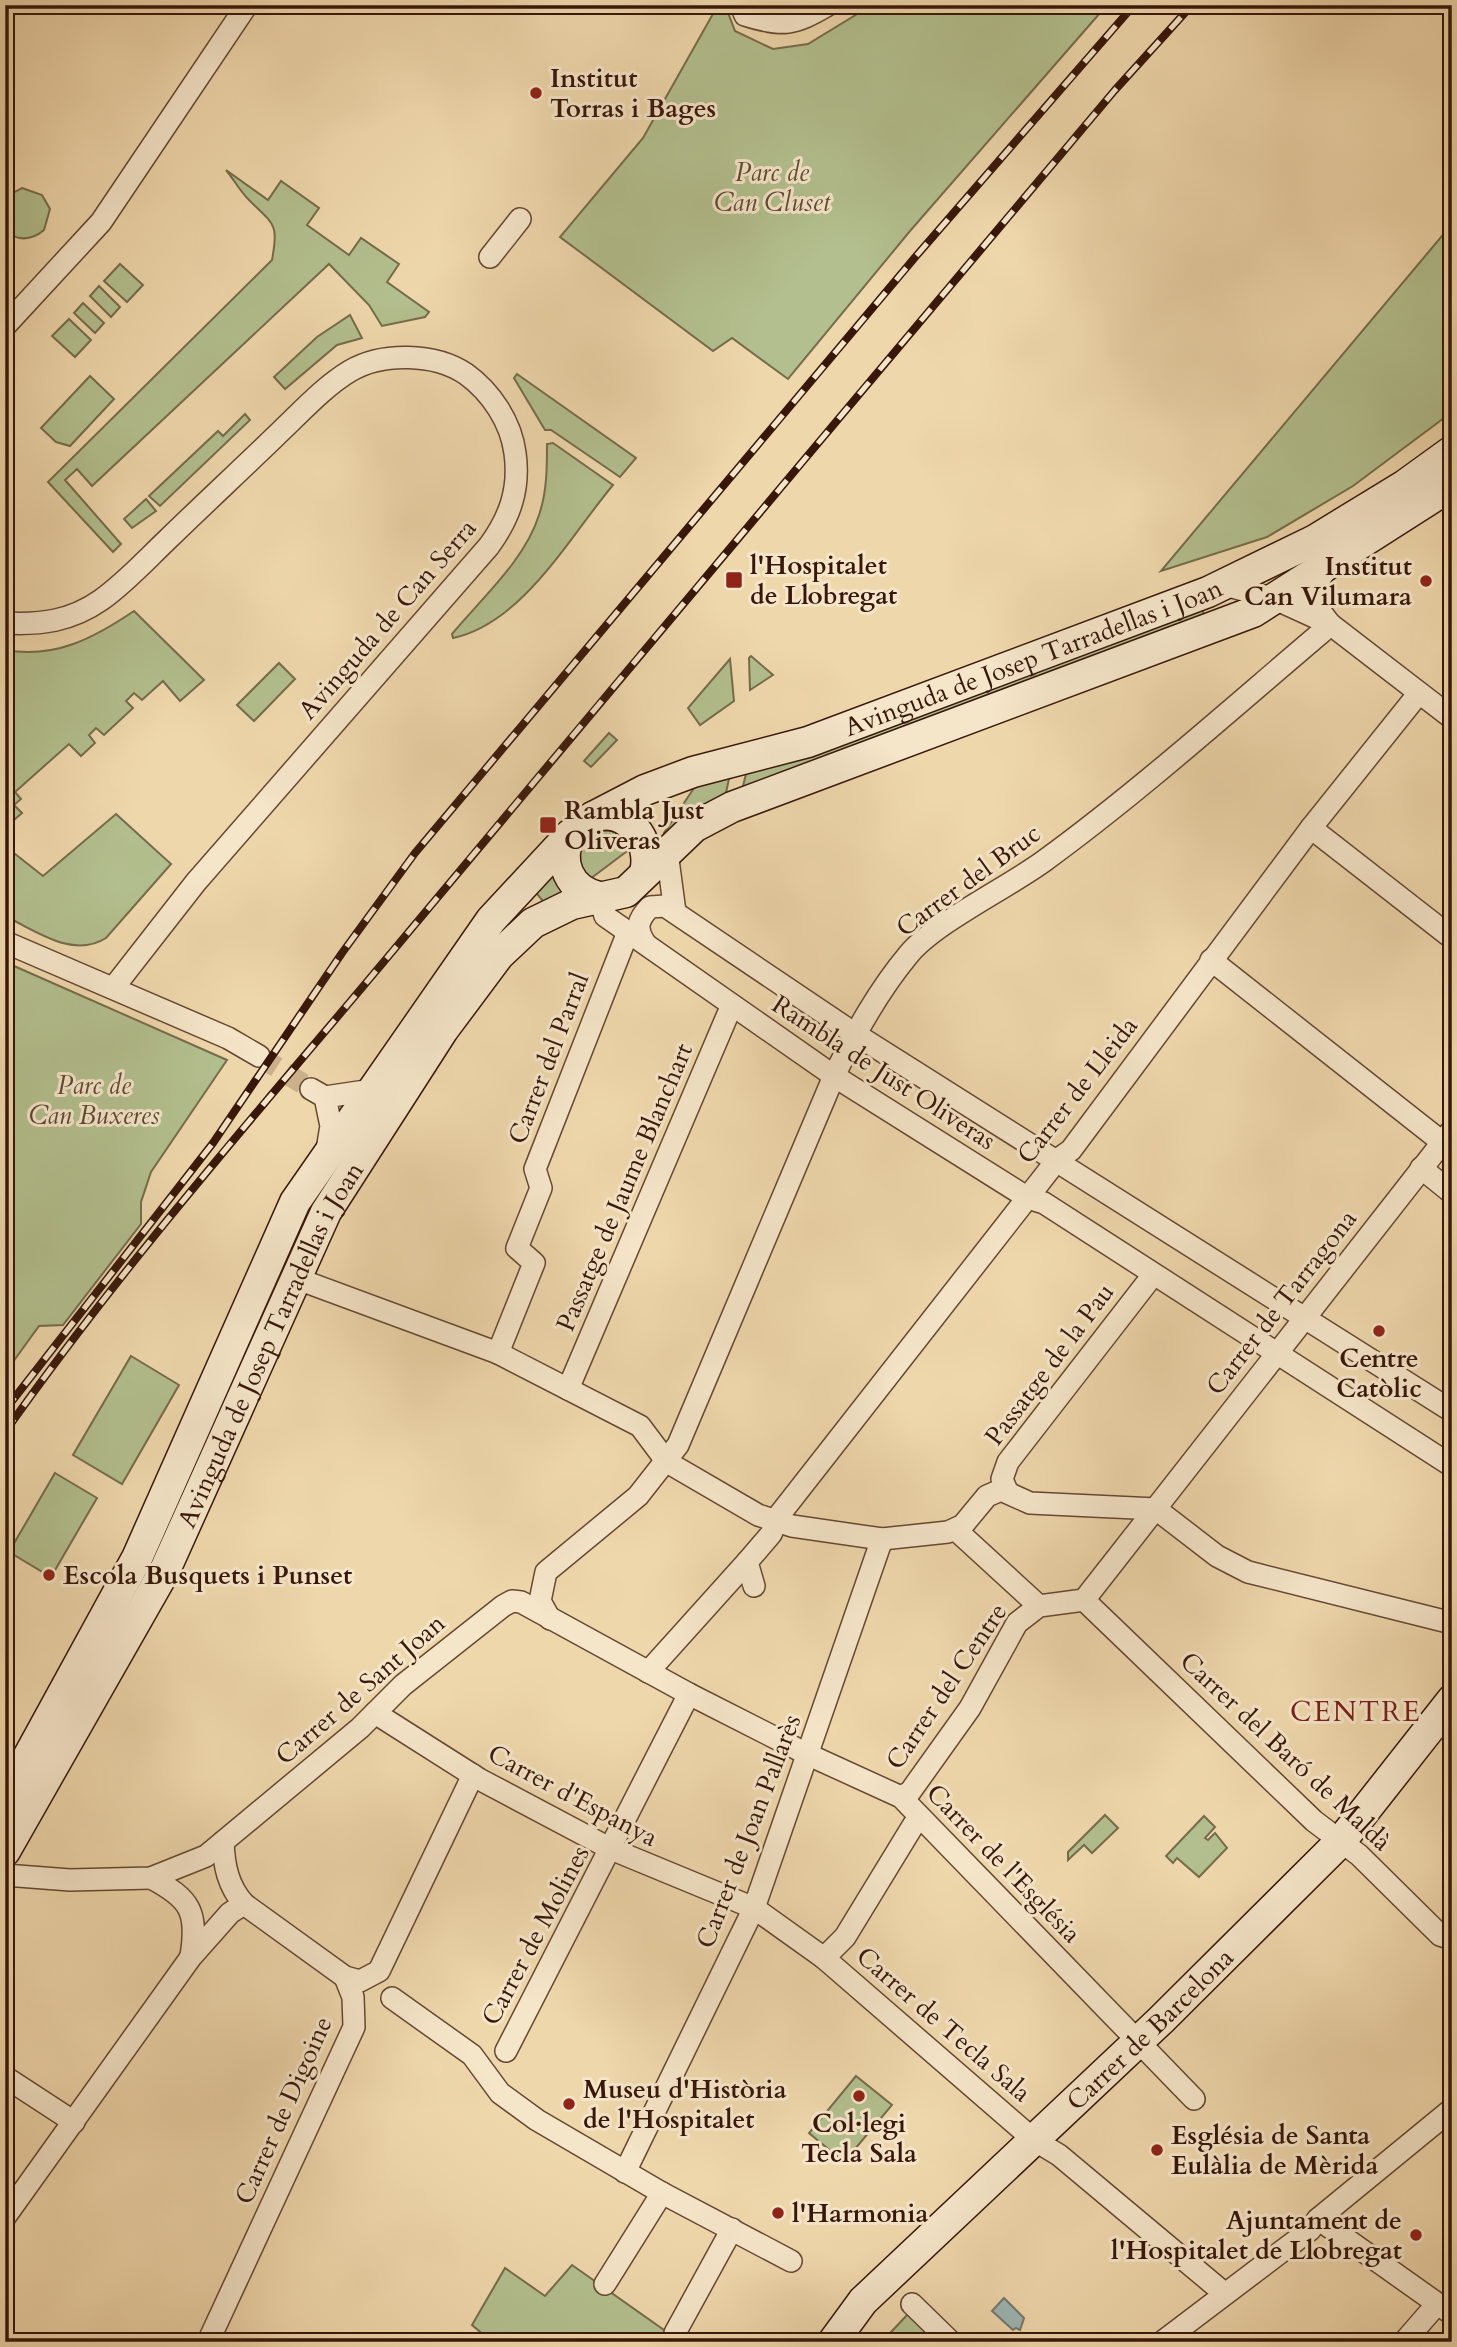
<svg xmlns="http://www.w3.org/2000/svg" width="1457" height="2347" font-family="Cardo,serif">
  <style>
    .green { fill: #b3bf8e; stroke: #766b4c; stroke-width: 2 }
    .water { fill: #9db7b4; stroke: #757770; stroke-width: 2 }
    .lines { fill: none; stroke-linecap: round; stroke-linejoin: round }
    .street-tunnel { stroke: #cab18c; stroke-width: 21; stroke-dasharray: 21 10; stroke-linecap: butt }
    .street-casing { stroke: #664732; stroke-width: 24 }
    .secondary-casing { stroke: #38170a; stroke-width: 33 }
    .street { stroke: #f5e5c9; stroke-width: 21 }
    .secondary { stroke: #f5e5c9; stroke-width: 30 }
    .rail-casing { stroke: #38170a; stroke-width: 8 }
    .rail { stroke: #f5e5c9; stroke-width: 5; stroke-dasharray: 16; stroke-linecap: butt }
    .poi-dot { fill: #8f2418; stroke: #f5e5c9; stroke-width: 2.5 }
    .labels { text-anchor: middle; stroke-width: 6; stroke-linejoin: round; paint-order: stroke }
    .poi-label { font-size: 26px; font-weight: bold; fill: #38170a; stroke: #f5e5c9; text-anchor: start }
    .park-label { font-size: 26px; font-style: italic; fill: #5d4932; stroke: #f5e5c9 }
    .street-label { font-size: 26px; fill: #38170a; stroke: #f5e5c9 }
    .neighbourhood-label { font-size: 28px; letter-spacing: 2px; fill: #7a1f14; stroke: #f5e5c9 }
  </style>
  <rect width="100%" height="100%" fill="#efd7ac"/>
  <filter id="stains"><feTurbulence type="fractalNoise" baseFrequency=".00286" numOctaves="4"/><feColorMatrix values="0 0 0 0 .2 0 0 0 0 .09 0 0 0 0 .02 0 0 0 .5 -.17"/></filter>
  <radialGradient id="worn" r=".72"><stop offset=".6" stop-color="#630" stop-opacity="0"/><stop offset="1" stop-color="#630" stop-opacity=".3"/></radialGradient>
  <g class="green">
    <path d="M718 5H725L735 31 773 49 808 44 872 5H1107L910 231 788 379 732 338 713 351 560 237 643 138Z"/>
    <path d="M226 170 268 200 281 181 319 208 307 225 349 255 361 238 399 264 387 282 429 312 425 317 382 326 369 305 329 264 92 486 77 469 65 480 121 544 113 552 48 482 272 260C279 223 274 225 249 200 240 191 232 177 226 170Z"/>
    <path d="M22 188 42 195 50 209 44 230C31 241 18 241 5 231V197Z"/>
    <path d="M1452 224V412L1353 486 1267 537 1161 571Z"/>
    <path d="M120 264 143 285 127 302 104 281Z"/>
    <path d="M99 286 120 307 111 317 90 296Z"/>
    <path d="M83 303 104 323 95 333 74 313Z"/>
    <path d="M350 315 362 338 337 345 285 389 274 377 317 337Z"/>
    <path d="M69 319 91 340 75 357 52 336Z"/>
    <path d="M517 374 636 458 620 477 551 430H545L514 378Z"/>
    <path d="M90 376 114 399 70 446 56 442 41 428Z"/>
    <path d="M245 414 250 420 160 506 149 496 218 431 223 436Z"/>
    <path d="M553 443 613 485C570 536 523 623 453 638L452 634C482 598 525 560 539 515 547 492 547 467 547 444Z"/>
    <path d="M146 499 156 511 132 528 124 519Z"/>
    <path d="M1201 606 1206 620 741 794 747 770Z"/>
    <path d="M134 611 204 680 180 701 163 681 142 700 134 693 126 701 133 708 104 735 96 728 89 735 95 743 81 756 69 744 15 792 21 799 14 805 22 813 6 827 5 650C55 659 94 638 134 611Z"/>
    <path d="M751 656 773 675 750 690 749 658Z"/>
    <path d="M730 659 734 701 700 725 688 708Z"/>
    <path d="M279 663 295 679 254 721 237 705Z"/>
    <path d="M609 733 617 740 591 767 584 761Z"/>
    <path d="M730 774 724 802 665 837 664 833 696 785Z"/>
    <path d="M116 814 171 864 106 938C73 959 36 931 5 916V846L43 876Z"/>
    <path d="M611 830 620 833 634 846 586 882C573 856 577 831 611 830Z"/>
    <path d="M551 874 564 895 547 906 532 888Z"/>
    <path d="M5 962 227 1060 151 1172 141 1202V1224L63 1325 39 1326 5 1373Z"/>
    <path d="M131 1356 179 1385 122 1484 73 1455Z"/>
    <path d="M55 1473 97 1498 51 1577 9 1552Z"/>
    <path d="M1105 1815 1118 1828 1092 1853 1084 1845 1068 1860V1852Z"/>
    <path d="M1204 1816 1215 1827 1205 1838 1208 1840 1215 1833 1227 1848 1199 1877 1177 1858 1173 1863 1166 1856Z"/>
    <path d="M856 2076 892 2105 844 2162 809 2133Z"/>
    <path d="M572 2265 681 2342H492L472 2325 505 2268 545 2296Z"/>
    <path d="M909 2313 939 2342H902L891 2332Z"/>
  </g>
  <path class="water" d="M1004 2298 1024 2318 1020 2330 1016 2328 1013 2330 992 2311Z"/>
  <g class="lines">
    <path class="street-tunnel" d="M259 1056 311 1089"/>
    <g class="street-casing">
      <g id="street">
        <path d="M741 5 745 15C783 27 794 25 828 5"/>
        <path d="M490 257 520 219"/>
        <path d="M5 326 101 222 247 5"/>
        <path d="M1225 585 1275 599 1330 624 1452 718"/>
        <path d="M5 623C41 625 71 621 101 600 125 583 146 560 167 540 205 503 244 467 282 430 303 410 325 386 350 371 382 352 435 353 466 374 491 392 511 422 515 453 520 489 510 517 489 546L196 882 114 987"/>
        <path d="M1311 828 1452 938"/>
        <path d="M667 852 675 912"/>
        <path d="M599 897 605 916 834 1076 1028 1198 1044 1203 1452 1466"/>
        <path d="M5 942 228 1038 259 1056"/>
        <path d="M645 943C635 928 638 919 650 907L665 906 855 1034 1452 1411"/>
        <path d="M1211 960 1442 1142"/>
        <path d="M311 1089 325 1097 331 1126 327 1150"/>
        <path d="M325 1097 372 1090"/>
        <path d="M1421 1168 1452 1193"/>
        <path d="M295 1278 498 1353 640 1426 667 1462 758 1515 792 1526 882 1539 948 1532 963 1525 987 1496 1001 1490 1030 1503 1156 1509"/>
        <path d="M498 1353 534 1263 517 1248 541 1188 535 1169 628 932"/>
        <path d="M568 1389 731 1007"/>
        <path d="M1007 1491 1002 1479 1008 1462 1153 1275"/>
        <path d="M1156 1509 1217 1556 1248 1572 1452 1623"/>
        <path d="M956 1530 1039 1606"/>
        <path d="M754 1586 747 1562 771 1534 780 1514 1057 1160 1071 1150 1311 828 1419 693"/>
        <path d="M1084 1600 1314 1821 1359 1855 1440 1935 1452 1939"/>
        <path d="M550 1619 540 1601 546 1572 638 1496 678 1445 834 1076C855 1033 878 991 909 954 936 922 1007 888 1044 861 1140 791 1231 709 1322 632L1330 624 1311 599 1312 589 1326 570"/>
        <path d="M648 1672 747 1562"/>
        <path d="M375 1713 479 1779 611 1849 754 1908 824 1958 1034 2140 1059 2155 1224 2293"/>
        <path d="M901 1797 910 1792 970 1708 1017 1623 1039 1606 1084 1600 1452 1130"/>
        <path d="M223 1842C224 1866 228 1886 244 1904L345 1977 360 1981 379 1971 473 1775"/>
        <path d="M5 1875 70 1880 151 1878 206 1856 360 1728 403 1685 503 1606 512 1601 521 1602 689 1694 809 1755 901 1797 1194 2099"/>
        <path d="M151 1878C191 1899 198 1912 191 1956"/>
        <path d="M824 1958 845 1937 914 1824"/>
        <path d="M392 1998 472 2055 500 2093 537 2120 662 2193 791 2261"/>
        <path d="M506 2051 689 1694"/>
        <path d="M5 2077 74 2122"/>
        <path d="M625 2172 754 1908 882 1539"/>
        <path d="M5 2217 191 1957 230 1913 244 1904"/>
        <path d="M1318 2219 1452 2314"/>
        <path d="M605 2284 662 2193"/>
        <path d="M912 2304 951 2342"/>
        <path d="M675 2333 732 2229"/>
        <path d="M208 2342 354 2027 353 1997 345 1977"/>
        <path d="M1162 2342 1310 2230 1318 2219 1452 2109"/>
        <path d="M1404 2342 1437 2304"/>
      </g>
    </g>
    <g class="secondary-casing">
      <g id="secondary">
        <path d="M593 817C627 805 653 842 645 872"/>
        <path d="M570 835C557 862 569 890 599 897"/>
        <path id="s1" d="M5 1799 137 1558 295 1202 491 920 570 835 593 817 645 790 693 772 808 742 1208 592 1315 540 1405 485 1452 451"/>
        <path id="s2" d="M5 1851 165 1570 326 1212 443 1030 499 955 533 923 572 904 626 892 694 827 732 807 1253 612 1452 485"/>
        <path id="s3" d="M833 2342 863 2301 1161 2020 1341 1841 1452 1700"/>
      </g>
    </g>
    <use href="#street" class="street"/>
    <use href="#secondary" class="secondary"/>
    <g class="rail-casing">
      <g id="rail">
        <path d="M5 1410 213 1143 342 953 415 853 917 255 1134 5"/>
        <path d="M5 1432C129 1256 274 1094 412 928 646 648 880 369 1115 90L1192 5"/>
      </g>
    </g>
    <use href="#rail" class="rail"/>
  </g>
  <g class="poi-dot">
    <circle cx="536" cy="93" r="7"/>
    <rect x="725" y="571" width="18" height="18" rx="3.5"/>
    <circle cx="1426" cy="581" r="7"/>
    <rect x="539" y="816" width="18" height="18" rx="3.5"/>
    <circle cx="1379" cy="1331" r="7"/>
    <circle cx="49" cy="1575" r="7"/>
    <circle cx="859" cy="2096" r="7"/>
    <circle cx="569" cy="2104" r="7"/>
    <circle cx="1157" cy="2150" r="7"/>
    <circle cx="778" cy="2213" r="7"/>
    <circle cx="1416" cy="2235" r="7"/>
  </g>
  <g class="labels">
    <g class="poi-label">
      <text x="550" y="87">Institut<tspan x="550" dy="30">Torras i Bages</tspan></text>
      <text x="750" y="574">l'Hospitalet<tspan x="750" dy="30">de Llobregat</tspan></text>
      <text x="1412" y="575" text-anchor="end">Institut<tspan x="1412" dy="30">Can Vilumara</tspan></text>
      <text x="564" y="819">Rambla Just<tspan x="564" dy="30">Oliveras</tspan></text>
      <text x="1379" y="1367" text-anchor="middle">Centre<tspan x="1379" dy="30">Catòlic</tspan></text>
      <text x="63" y="1584">Escola Busquets i Punset</text>
      <text x="583" y="2098">Museu d'Història<tspan x="583" dy="30">de l'Hospitalet</tspan></text>
      <text x="859" y="2132" text-anchor="middle">Col·legi<tspan x="859" dy="30">Tecla Sala</tspan></text>
      <text x="1171" y="2144">Església de Santa<tspan x="1171" dy="30">Eulàlia de Mèrida</tspan></text>
      <text x="792" y="2222">l'Harmonia</text>
      <text x="1402" y="2229" text-anchor="end">Ajuntament de<tspan x="1402" dy="30">l'Hospitalet de Llobregat</tspan></text>
    </g>
    <g class="park-label">
      <text x="772" y="181">Parc de<tspan x="772" dy="30">Can Cluset</tspan></text>
      <text x="94" y="1094">Parc de<tspan x="94" dy="30">Can Buxeres</tspan></text>
    </g>
    <g class="street-label">
      <text transform="translate(387 619) rotate(-49)" y="9">Avinguda de Can Serra</text>
      <text dy="9" stroke="none"><textPath href="#s1" startOffset="1622">Avinguda de Josep Tarradellas i Joan</textPath></text>
      <text transform="translate(968 880) rotate(-36)" y="9">Carrer del Bruc</text>
      <text transform="translate(548 1058) rotate(-69)" y="9">Carrer del Parral</text>
      <text transform="translate(884 1072) rotate(33)" y="9">Rambla de Just Oliveras</text>
      <text transform="translate(1077 1090) rotate(-52)" y="9">Carrer de Lleida</text>
      <text transform="translate(624 1187) rotate(-67)" y="9">Passatge de Jaume Blanchart</text>
      <text transform="translate(1281 1302) rotate(-52)" y="9">Carrer de Tarragona</text>
      <text dy="9" stroke="none"><textPath href="#s2" startOffset="572">Avinguda de Josep Tarradellas i Joan</textPath></text>
      <text transform="translate(1049 1364) rotate(-53)" y="9">Passatge de la Pau</text>
      <text transform="translate(946 1686) rotate(-56)" y="9">Carrer del Centre</text>
      <text transform="translate(360 1689) rotate(-41)" y="9">Carrer de Sant Joan</text>
      <text transform="translate(1286 1751) rotate(43)" y="9">Carrer del Baró de Maldà</text>
      <text transform="translate(573 1795) rotate(28)" y="9">Carrer d'Espanya</text>
      <text transform="translate(748 1831) rotate(-69)" y="9">Carrer de Joan Pallarès</text>
      <text transform="translate(1004 1863) rotate(46)" y="9">Carrer de l'Església</text>
      <text transform="translate(535 1935) rotate(-62)" y="9">Carrer de Molines</text>
      <text transform="translate(944 2024) rotate(41)" y="9">Carrer de Tecla Sala</text>
      <text dy="9" stroke="none"><textPath href="#s3" startOffset="446">Carrer de Barcelona</textPath></text>
      <text transform="translate(283 2110) rotate(-66)" y="9">Carrer de Digoine</text>
    </g>
    <g class="neighbourhood-label">
      <text x="1356" y="1721">CENTRE</text>
    </g>
  </g>
  <rect width="1457" height="2347" fill="none" stroke="#efd7ac" stroke-width="28"/>
  <rect x="7" y="7" width="1443" height="2333" fill="none" stroke="#38170a" stroke-width="3.5"/>
  <rect x="14" y="14" width="1429" height="2319" fill="none" stroke="#38170a" stroke-width="2"/>
  <rect width="100%" height="100%" filter="url(#stains)"/>
  <rect width="100%" height="100%" fill="url(#worn)"/>
</svg>
